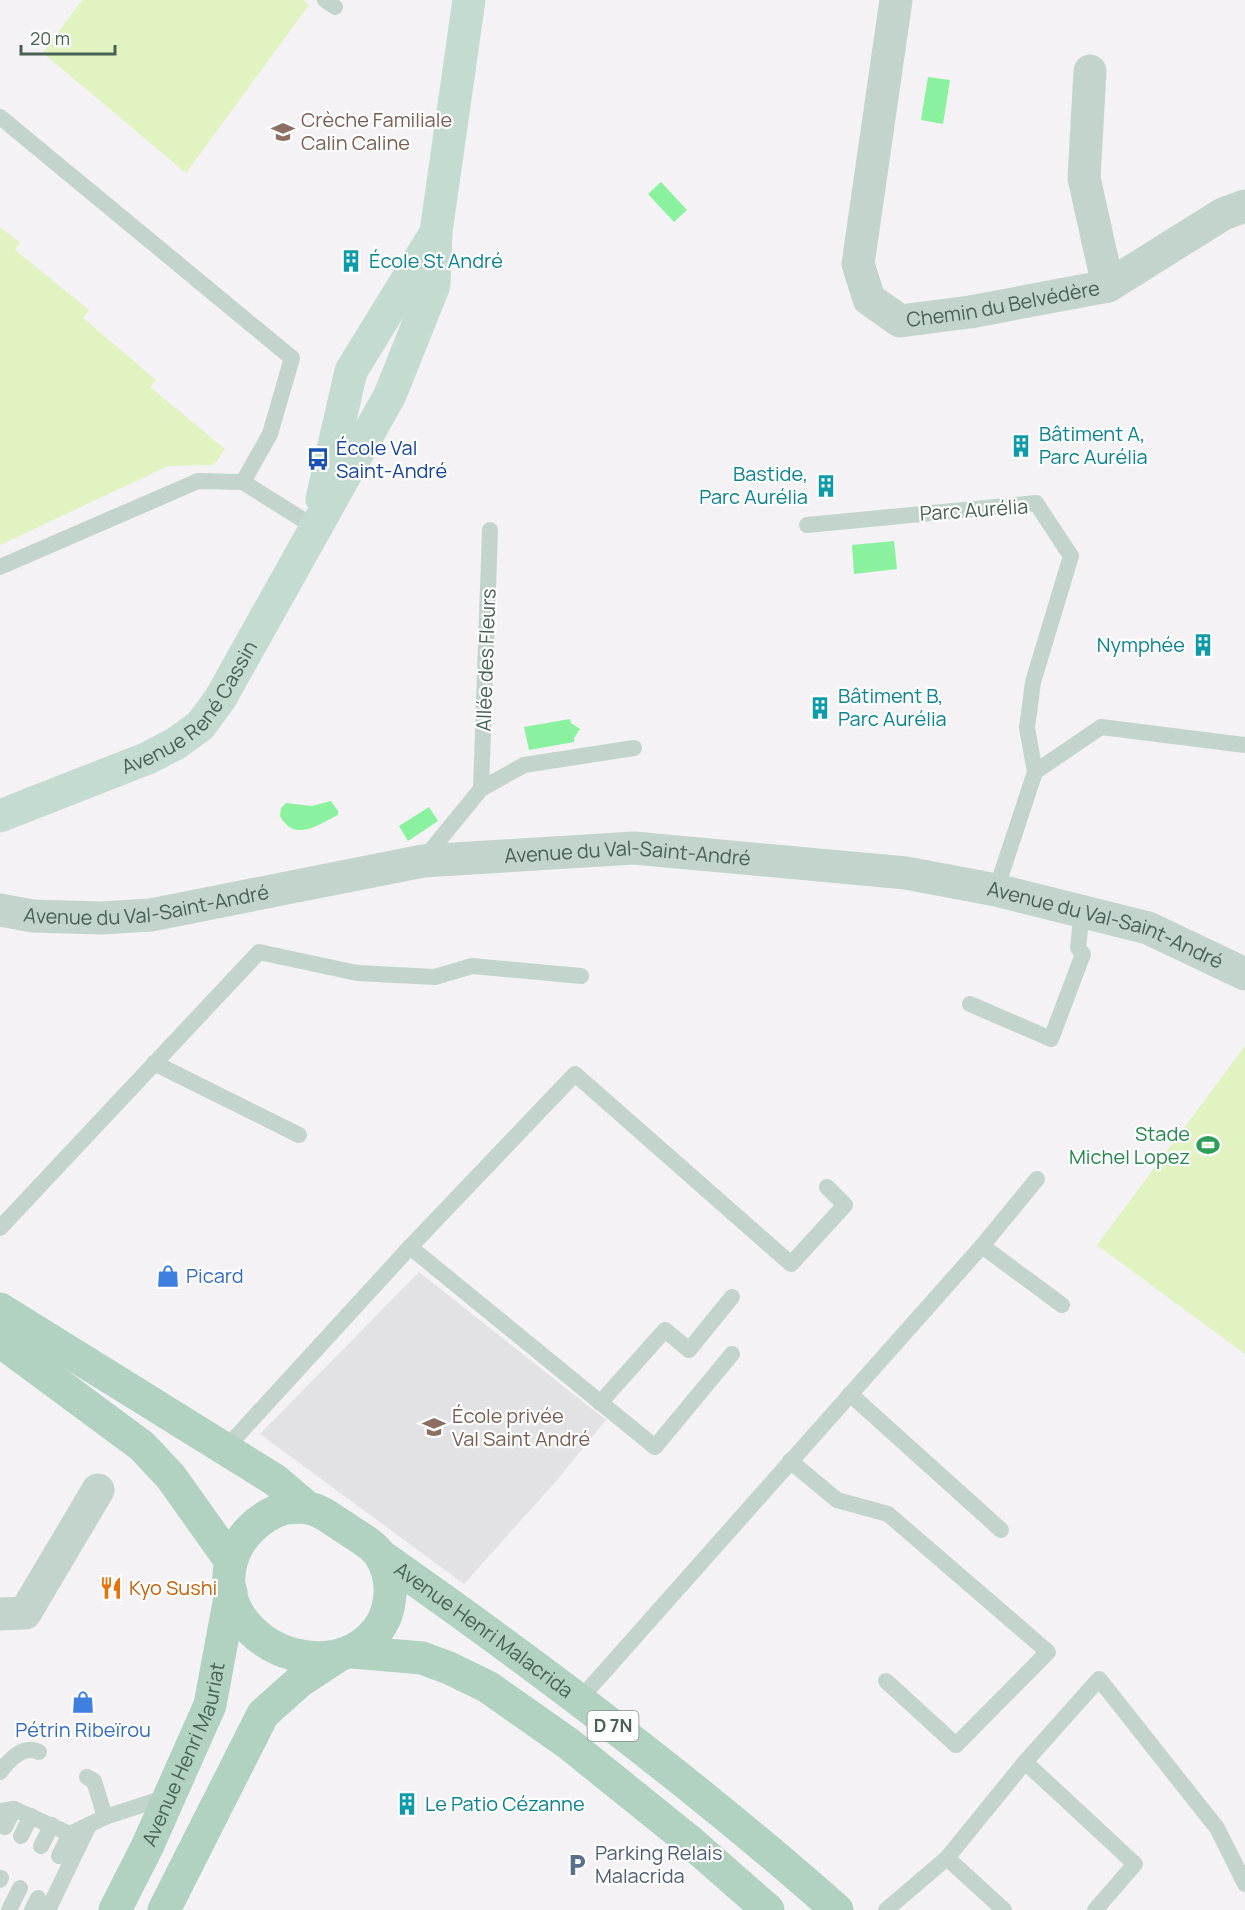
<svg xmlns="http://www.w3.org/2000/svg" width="1245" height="1910" font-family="Manrope,sans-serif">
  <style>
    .education { fill: #e2e1e3 }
    .green { fill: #e0f3c0 }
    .water { fill: #8af29e }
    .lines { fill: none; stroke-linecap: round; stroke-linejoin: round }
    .lane { stroke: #c2d4cb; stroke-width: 16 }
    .street { stroke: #c2d4cb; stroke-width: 33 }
    .secondary { stroke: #c4dbd0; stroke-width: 33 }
    .primary { stroke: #b1d2c0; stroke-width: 33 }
    .labels { text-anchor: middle; stroke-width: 4.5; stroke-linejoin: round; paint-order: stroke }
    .shield { fill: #fff; stroke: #7f9087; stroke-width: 1.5 }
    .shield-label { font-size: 18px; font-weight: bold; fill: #486153 }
    .education-label { font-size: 20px; fill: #785e54; stroke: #fff; text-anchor: start }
    .culture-label { font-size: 20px; fill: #0d838f; stroke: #fff; text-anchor: start }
    .street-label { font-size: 20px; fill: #486153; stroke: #fff }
    .transit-label { font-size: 20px; fill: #164399; stroke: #fff; text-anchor: start }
    .leisure-label { font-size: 20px; fill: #27864d; stroke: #fff; text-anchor: end }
    .shop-label { font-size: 20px; fill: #366cbe; stroke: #fff; text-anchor: start }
    .food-label { font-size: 20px; fill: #c56008; stroke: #fff; text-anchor: start }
    .service-label { font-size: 20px; fill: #4e5e75; stroke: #fff; text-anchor: start }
  </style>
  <rect width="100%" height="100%" fill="#f4f2f4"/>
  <path class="education" d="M419 1272 606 1420 557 1480 464 1584 260 1434Z"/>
  <g class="green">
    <path d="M82 0H303L309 5 186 173 43 53Z"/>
    <path d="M0 227 20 243 15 250 89 310 83 318 156 380 150 387 225 449 214 465 168 466 0 545Z"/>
    <path d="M1245 1046V1354L1097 1245Z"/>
  </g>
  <g class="water">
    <path d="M928 77 950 80 943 124 921 120Z"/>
    <path d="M661 182 687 210 674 222 648 194Z"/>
    <path d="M894 541 897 569 854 574 852 545Z"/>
    <path d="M570 719 571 723 580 729 574 738V742L529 750 524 727Z"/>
    <path d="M331 801 338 811V815C320 823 295 844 280 816L281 808 286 803 312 806Z"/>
    <path d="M429 807 438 821 408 841 399 826Z"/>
  </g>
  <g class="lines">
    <g class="lane">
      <path d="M325 0 335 7"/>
      <path d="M0 117 292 358 270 434 243 482 198 481 0 567"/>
      <path d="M243 482 316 528"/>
      <path d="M807 525 1036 503 1071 556 1033 682 1027 728 1035 772"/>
      <path d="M481 789 524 765 634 748"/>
      <path d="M423 860 481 789 490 530"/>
      <path d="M996 890 1035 772 1101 727 1245 745"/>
      <path d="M970 1004 1051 1039 1083 954 1078 948 1082 910"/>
      <path d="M154 1063 299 1135"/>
      <path d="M0 1228 259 952 357 973 435 977 472 966 581 976"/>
      <path d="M982 1246 1037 1179"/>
      <path d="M410 1247 575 1074 791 1264 845 1205 827 1187"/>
      <path d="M850 1394 1001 1530"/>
      <path d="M600 1403 665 1330 689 1350 732 1297"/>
      <path d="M225 1449 410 1247 655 1447 732 1354"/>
      <path d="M790 1461 837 1500 888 1514 1048 1652 956 1745 886 1681"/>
      <path d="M580 1699 982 1246 1062 1305"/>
      <path d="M1025 1762 1099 1679 1217 1828 1245 1884"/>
      <path d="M0 1772C9 1760 23 1744 39 1752"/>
      <path d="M87 1777 94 1781 105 1817"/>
      <path d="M0 1811 14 1809 70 1834 105 1817 170 1796"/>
      <path d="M5 1827 14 1809"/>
      <path d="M21 1836 31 1816"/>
      <path d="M41 1846 52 1825"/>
      <path d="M59 1856 70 1834"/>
      <path d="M947 1858 1025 1762 1135 1864 1095 1910"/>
      <path d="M0 1880 1 1878"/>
      <path d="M9 1910 20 1888"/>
      <path d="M32 1910 38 1898"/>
      <path d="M48 1910 89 1825"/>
      <path d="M886 1910 947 1858 1004 1910"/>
    </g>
    <g class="street">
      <path id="s1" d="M896 0 858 264 869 299 900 321 970 312 1108 286 1223 214 1245 206"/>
      <path d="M1090 71 1084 178 1108 286"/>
      <path id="s2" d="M0 910 33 916 101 918 151 915 423 861 634 848 906 873 996 890 1148 928 1245 974"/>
      <path d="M0 1614 25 1613 98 1490"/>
    </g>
    <g class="secondary">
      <path d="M322 499 351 371 434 236"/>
      <path id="s3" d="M0 816 148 758 175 744 200 726 220 699 390 395 434 285 436 232 469 0"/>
    </g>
    <g class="primary">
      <path d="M0 1309 275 1480 308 1508"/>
      <path d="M0 1341 142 1446 171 1477 230 1560"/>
      <path d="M285 1508C293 1508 301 1506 308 1508 321 1510 333 1520 344 1527 355 1535 372 1543 380 1555 396 1580 393 1618 370 1638 337 1669 282 1661 251 1630 208 1587 232 1525 285 1508Z"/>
      <path id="s4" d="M380 1555C538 1666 692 1782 837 1910"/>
      <path d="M353 1652 422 1658 449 1668 488 1687 569 1744 687 1839 768 1910"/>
      <path id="s5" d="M115 1910 147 1847 210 1705 231 1592"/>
      <path d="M164 1910 263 1714 300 1681 335 1658"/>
    </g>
  </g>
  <defs>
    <g id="school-bare" transform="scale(1.8)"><path d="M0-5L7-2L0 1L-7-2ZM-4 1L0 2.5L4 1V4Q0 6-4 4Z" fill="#8d6e63" stroke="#fff" stroke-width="2.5" paint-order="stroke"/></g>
    <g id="building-bare" transform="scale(1.8)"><path d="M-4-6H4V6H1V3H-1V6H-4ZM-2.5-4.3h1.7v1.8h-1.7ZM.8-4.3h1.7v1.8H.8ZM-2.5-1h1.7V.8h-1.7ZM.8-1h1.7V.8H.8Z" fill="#0f9aa8" stroke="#fff" stroke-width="2.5" paint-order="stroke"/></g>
    <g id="bus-bare" transform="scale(1.8)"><path d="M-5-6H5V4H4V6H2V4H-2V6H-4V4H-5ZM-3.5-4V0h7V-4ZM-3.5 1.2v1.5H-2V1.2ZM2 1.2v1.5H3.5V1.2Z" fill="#1a4fb4" stroke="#fff" stroke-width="2.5" paint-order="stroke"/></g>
    <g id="stadium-bare" transform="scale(1.8)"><path d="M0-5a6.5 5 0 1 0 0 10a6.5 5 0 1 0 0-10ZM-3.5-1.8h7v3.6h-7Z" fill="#2e9e5b" stroke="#fff" stroke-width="2.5" paint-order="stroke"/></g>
    <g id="shop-bare" transform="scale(1.8)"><path d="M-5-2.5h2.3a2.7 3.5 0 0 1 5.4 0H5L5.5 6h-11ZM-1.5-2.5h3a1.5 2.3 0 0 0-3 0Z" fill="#3f7fe0" stroke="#fff" stroke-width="2.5" paint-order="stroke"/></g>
    <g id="restaurant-bare" transform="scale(1.8)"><path d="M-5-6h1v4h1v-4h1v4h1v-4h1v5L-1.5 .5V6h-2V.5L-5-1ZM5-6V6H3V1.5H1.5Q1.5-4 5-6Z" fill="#e8710a" stroke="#fff" stroke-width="2.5" paint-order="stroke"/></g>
    <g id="parking-bare" transform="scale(1.8)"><path d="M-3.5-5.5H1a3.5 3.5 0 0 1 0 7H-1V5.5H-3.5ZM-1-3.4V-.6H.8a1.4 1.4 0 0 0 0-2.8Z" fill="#5c6f8a" stroke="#fff" stroke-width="2.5" paint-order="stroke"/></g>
  </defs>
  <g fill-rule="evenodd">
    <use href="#school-bare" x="283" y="132"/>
    <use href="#building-bare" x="351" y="261"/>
    <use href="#building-bare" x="1021" y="446"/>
    <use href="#bus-bare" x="318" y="459"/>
    <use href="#building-bare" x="826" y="486"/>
    <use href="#building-bare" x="1203" y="645"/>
    <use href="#building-bare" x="820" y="708"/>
    <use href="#stadium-bare" x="1208" y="1145"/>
    <use href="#shop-bare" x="168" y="1276"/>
    <use href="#school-bare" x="434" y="1427"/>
    <use href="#restaurant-bare" x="111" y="1588"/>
    <use href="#shop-bare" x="83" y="1702"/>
    <use href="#building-bare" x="407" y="1804"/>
    <use href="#parking-bare" x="577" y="1865"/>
  </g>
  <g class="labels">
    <rect class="shield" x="587.5" y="1711" width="51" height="30" rx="4.5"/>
    <g class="shield-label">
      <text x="613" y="1732">D 7N</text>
    </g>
    <g class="education-label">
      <text x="301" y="127">Crèche Familiale<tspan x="301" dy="23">Calin Caline</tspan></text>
      <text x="452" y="1423">École privée<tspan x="452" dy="23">Val Saint André</tspan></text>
    </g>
    <g class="culture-label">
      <text x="369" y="268">École St André</text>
      <text x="1039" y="441">Bâtiment A,<tspan x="1039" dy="23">Parc Aurélia</tspan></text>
      <text x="808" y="481" text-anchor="end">Bastide,<tspan x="808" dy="23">Parc Aurélia</tspan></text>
      <text x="1185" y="652" text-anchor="end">Nymphée</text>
      <text x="838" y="703">Bâtiment B,<tspan x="838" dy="23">Parc Aurélia</tspan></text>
      <text x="425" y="1811">Le Patio Cézanne</text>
    </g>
    <g class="street-label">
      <text dy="7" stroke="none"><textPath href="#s1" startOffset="446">Chemin du Belvédère</textPath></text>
      <text transform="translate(974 510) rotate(-4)" y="7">Parc Aurélia</text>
      <text transform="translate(486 660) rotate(-88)" y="7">Allée des Fleurs</text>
      <text dy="7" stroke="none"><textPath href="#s3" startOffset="225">Avenue René Cassin</textPath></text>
      <text dy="7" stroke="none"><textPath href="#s2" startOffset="634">Avenue du Val-Saint-André</textPath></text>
      <text dy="7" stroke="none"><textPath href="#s2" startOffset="148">Avenue du Val-Saint-André</textPath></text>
      <text dy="7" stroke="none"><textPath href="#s2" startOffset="1120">Avenue du Val-Saint-André</textPath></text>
      <text dy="7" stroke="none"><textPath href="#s4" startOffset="128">Avenue Henri Malacrida</textPath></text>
      <text dy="7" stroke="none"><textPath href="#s5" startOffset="171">Avenue Henri Mauriat</textPath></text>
    </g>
    <g class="transit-label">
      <text x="336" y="455">École Val<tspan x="336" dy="23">Saint-André</tspan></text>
    </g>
    <g class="leisure-label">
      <text x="1190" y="1141">Stade<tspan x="1190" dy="23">Michel Lopez</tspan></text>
    </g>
    <g class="shop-label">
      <text x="186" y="1283">Picard</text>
      <text x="83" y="1737" text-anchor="middle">Pétrin Ribeïrou</text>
    </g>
    <g class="food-label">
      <text x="129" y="1595">Kyo Sushi</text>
    </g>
    <g class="service-label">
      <text x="595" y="1860">Parking Relais<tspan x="595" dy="23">Malacrida</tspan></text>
    </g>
  </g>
  <path d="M21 45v9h94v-9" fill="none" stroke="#486153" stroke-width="3"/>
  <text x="30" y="45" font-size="18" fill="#486153" stroke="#ffffff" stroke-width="4.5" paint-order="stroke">20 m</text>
</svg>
